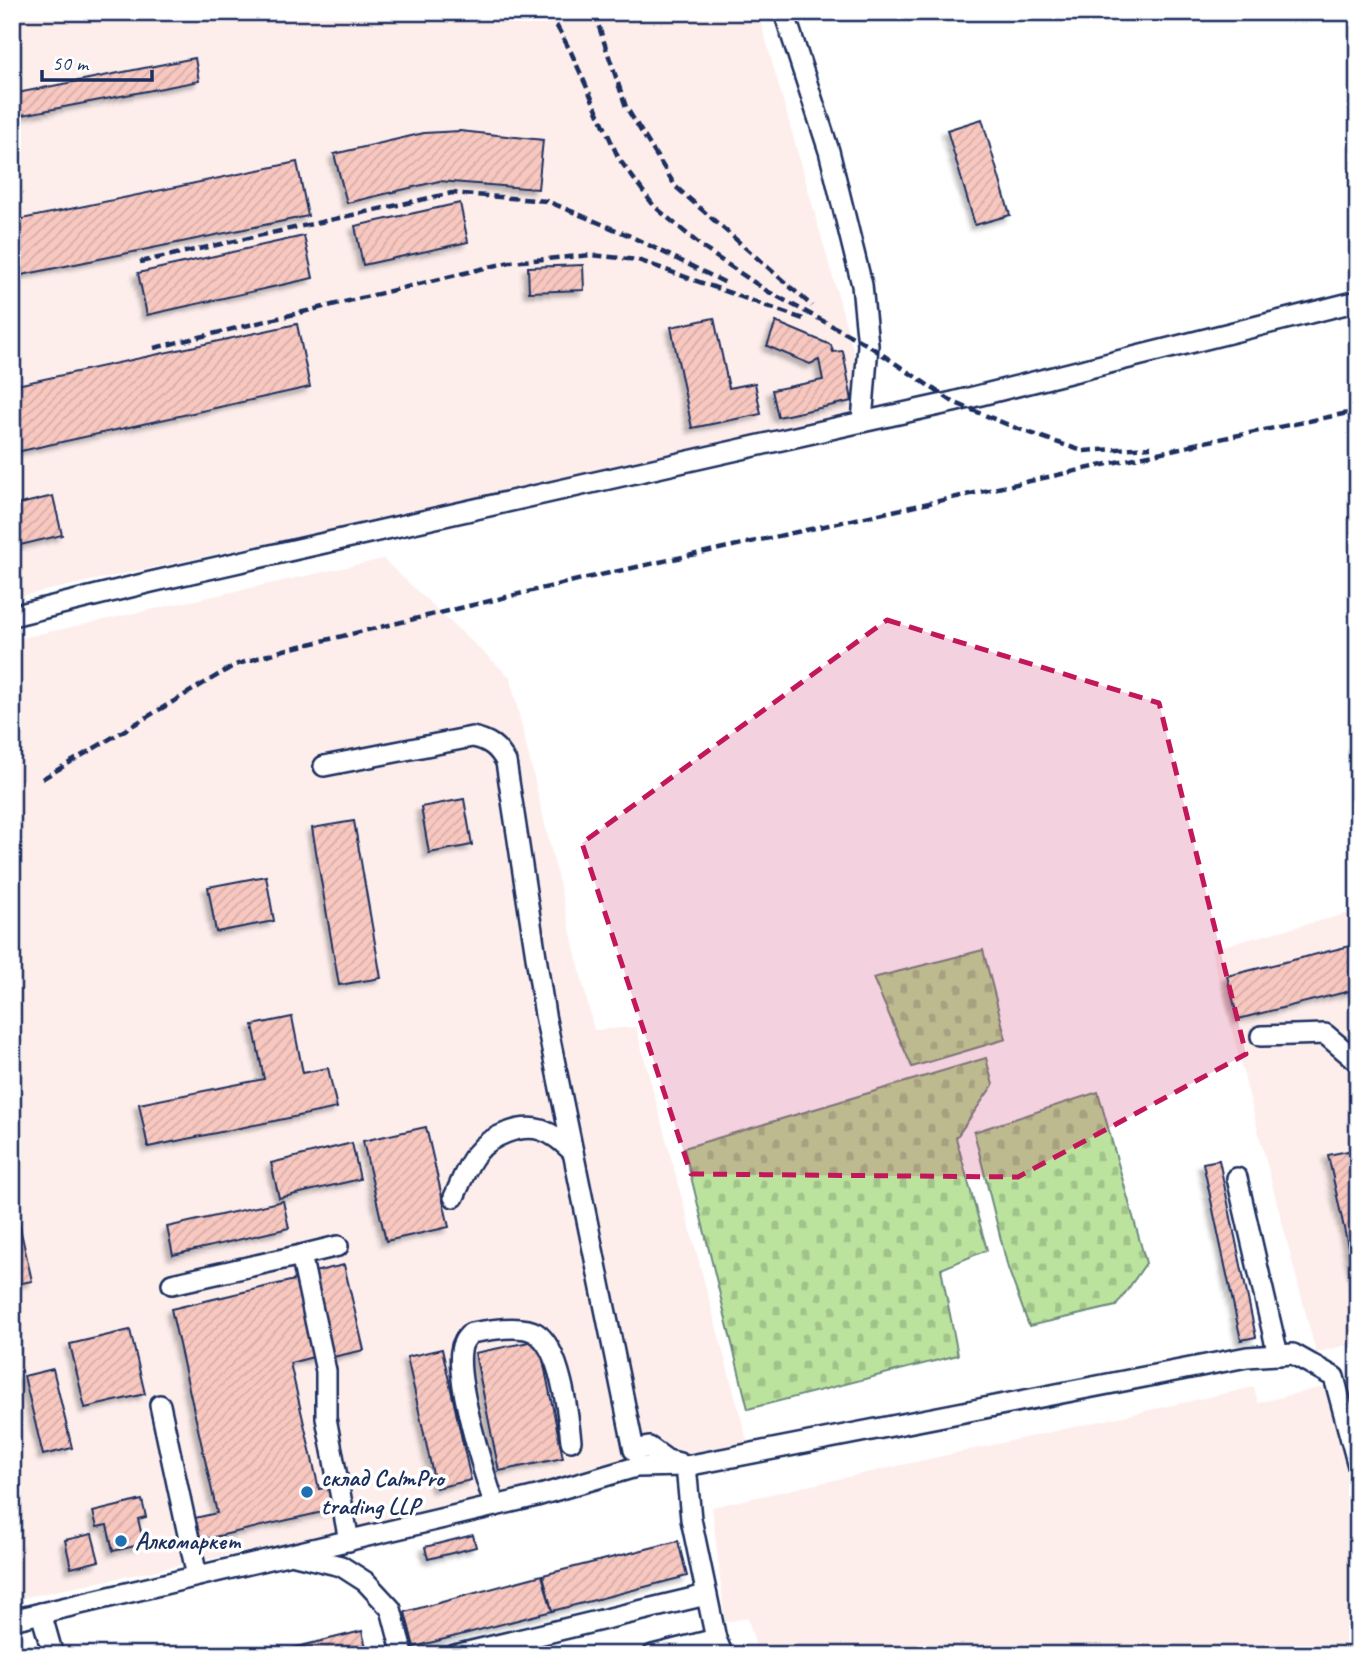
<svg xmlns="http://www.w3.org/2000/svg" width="1370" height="1667" font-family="Caveat,sans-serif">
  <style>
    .built { fill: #fdeeec }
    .cemetery { fill: url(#cemetery-stones); stroke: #6c897e; stroke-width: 2 }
    .building { fill: url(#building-hatch); stroke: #1b2f5e; stroke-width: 2; filter: url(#shadow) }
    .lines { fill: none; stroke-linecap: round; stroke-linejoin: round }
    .minor-casing { stroke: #1b2f5e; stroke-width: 24 }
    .minor { stroke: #fff; stroke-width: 19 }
    .rail { stroke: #1b2f5e; stroke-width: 4.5; stroke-dasharray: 10 5; stroke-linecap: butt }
    .marked { fill: #c2185b; fill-opacity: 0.2; stroke: #c2185b; stroke-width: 5; stroke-dasharray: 14 9; stroke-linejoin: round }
    .poi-dot { fill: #1f6fb2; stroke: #fff; stroke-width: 2.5 }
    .labels { text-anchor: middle; stroke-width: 7; stroke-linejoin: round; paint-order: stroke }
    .poi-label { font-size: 24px; font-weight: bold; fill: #1b2f5e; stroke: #fff; text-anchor: start }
  </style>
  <defs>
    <pattern id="cemetery-stones" width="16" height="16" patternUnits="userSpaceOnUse" patternTransform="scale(1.75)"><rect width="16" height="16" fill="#bce39e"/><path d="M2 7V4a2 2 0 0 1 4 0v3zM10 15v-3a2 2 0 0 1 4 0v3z" fill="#a1c38a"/></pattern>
    <pattern id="building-hatch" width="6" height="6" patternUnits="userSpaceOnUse" patternTransform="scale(1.75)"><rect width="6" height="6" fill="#f8c8c0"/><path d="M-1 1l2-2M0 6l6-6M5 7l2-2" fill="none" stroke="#d4aca7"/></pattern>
    <filter id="shadow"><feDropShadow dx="-4.5" dy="4.5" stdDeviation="2" flood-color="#0004"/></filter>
  </defs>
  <rect width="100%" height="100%" fill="#fff"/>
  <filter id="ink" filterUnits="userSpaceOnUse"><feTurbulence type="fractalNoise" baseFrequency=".0143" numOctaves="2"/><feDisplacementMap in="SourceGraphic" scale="14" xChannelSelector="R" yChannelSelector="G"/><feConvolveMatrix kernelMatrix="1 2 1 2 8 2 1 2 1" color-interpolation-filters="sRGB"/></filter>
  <g filter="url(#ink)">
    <g class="built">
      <path d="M12 12H758L870 409 671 453V456L12 598Z"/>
      <path d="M383 559 510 677 594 1030 636 1027 749 1448 12 1600V640Z"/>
      <path d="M1358 911V1342L1316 1353 1211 949Z"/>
      <path d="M1330 1385 1358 1487V1655H758L748 1618 725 1622 712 1507 1254 1387 1258 1403Z"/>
    </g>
    <g class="cemetery">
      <path d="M983 950 1006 1039 912 1067 873 978Z"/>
      <path d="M986 1058 993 1085 956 1138 987 1250 941 1269 958 1355 748 1409 684 1148Z"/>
      <path d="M1098 1092 1146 1263 1116 1306 1029 1326 1008 1268 974 1132Z"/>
    </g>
    <g class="building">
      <path d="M195 58 199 81 12 117V94Z"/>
      <path d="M982 119 1010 215 975 225 947 130Z"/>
      <path d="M460 131 543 140 538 189 439 181 347 203 334 154 424 133Z"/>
      <path d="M297 162 308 216 12 277V221Z"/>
      <path d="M460 203 468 242 363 265 355 226Z"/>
      <path d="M304 236 313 278 147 315 138 273Z"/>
      <path d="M583 265 584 290 529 292 528 267Z"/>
      <path d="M714 318 729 388 755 383 761 414 692 428 671 327Z"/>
      <path d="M776 322 831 345 833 352 843 351 852 401 778 417 772 390 823 380 819 360 810 364 767 346Z"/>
      <path d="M297 324 310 387 12 453V386Z"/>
      <path d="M53 496 62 535 12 547V506Z"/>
      <path d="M464 799 472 845 429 853 421 807Z"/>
      <path d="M354 821 381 978 339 985 312 828Z"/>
      <path d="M266 876 274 921 216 932 208 887Z"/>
      <path d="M1358 944V989L1238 1019 1227 976Z"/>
      <path d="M292 1017 303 1073 328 1068 337 1108 148 1147 139 1104 264 1079 253 1025Z"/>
      <path d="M426 1127 449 1227 386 1241 363 1141Z"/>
      <path d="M352 1143 360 1179 279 1198 271 1163Z"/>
      <path d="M1358 1149V1292L1328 1155Z"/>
      <path d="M1219 1160 1256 1337 1241 1340 1203 1163Z"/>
      <path d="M283 1201 289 1228 173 1255 167 1227Z"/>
      <path d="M19 1223 32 1281 12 1285V1224Z"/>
      <path d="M344 1265 364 1350 333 1357 314 1272Z"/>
      <path d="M299 1279 317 1356 290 1363 319 1489 335 1486 340 1508 201 1540 195 1518 217 1513 171 1309Z"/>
      <path d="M130 1330 145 1394 85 1408 70 1344Z"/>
      <path d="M539 1340 563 1458 499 1471 475 1353Z"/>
      <path d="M442 1349 471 1480 436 1488 407 1357Z"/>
      <path d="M53 1369 72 1448 43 1455 24 1376Z"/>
      <path d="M142 1500 146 1517 138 1519 144 1544 113 1551 107 1525 97 1527 93 1512Z"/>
      <path d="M92 1534 99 1561 71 1568 65 1540Z"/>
      <path d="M473 1535 476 1547 428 1559 425 1547Z"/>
      <path d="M678 1541 687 1576 552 1611 543 1575Z"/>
      <path d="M542 1575 552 1611 414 1647 405 1612Z"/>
      <path d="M362 1631 368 1655H264Z"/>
    </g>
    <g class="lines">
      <g class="minor-casing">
        <g id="minor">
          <path d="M862 422 953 402 1358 301"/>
          <path d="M12 616 151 582 862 422 868 345 862 285 829 151 784 12"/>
          <path d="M324 766 472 737C489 740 498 747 506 762L545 1015 634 1450 649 1447 667 1460 679 1463"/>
          <path d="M1261 1036 1325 1034 1358 1062"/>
          <path d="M1237 1178 1278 1355"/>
          <path d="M454 1197C461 1183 467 1164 477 1153 490 1136 520 1124 541 1130 554 1134 563 1143 573 1152"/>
          <path d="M301 1255 338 1246"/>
          <path d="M172 1284 301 1255 326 1371V1418L349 1541"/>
          <path d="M160 1405 197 1576"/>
          <path d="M686 1466 691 1519 716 1639 723 1655"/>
          <path d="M495 1506C484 1474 456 1382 461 1351 462 1343 465 1339 471 1333 487 1330 522 1324 536 1333 561 1349 568 1414 571 1441"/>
          <path d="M295 1555 341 1566 366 1582 391 1609 403 1655"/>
          <path d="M41 1613 53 1655"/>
          <path d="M12 1620 537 1496 636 1467 686 1466 1247 1357 1293 1354 1334 1377 1358 1466"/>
          <path d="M455 1655 706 1595"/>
          <path d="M653 1655 716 1639"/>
        </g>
      </g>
      <use href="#minor" class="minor"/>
      <g class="rail">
        <path d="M549 12 571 52 619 159 654 206 706 250 767 291 868 345 953 402 1016 428 1082 451 1151 447"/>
        <path d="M594 12 626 107 676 187 812 306"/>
        <path d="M140 262 452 193 547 201 628 235 726 283"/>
        <path d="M154 348 510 262 592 255 638 260 803 319"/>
        <path d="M1190 445 1358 411"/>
        <path d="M42 779 235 665 284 650 582 579 1199 444"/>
      </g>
    </g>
  </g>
  <path class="marked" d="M887 620 1159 703 1246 1054 1018 1177 691 1174 582 843Z"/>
  <g class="poi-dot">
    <circle cx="307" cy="1492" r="7"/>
    <circle cx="121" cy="1541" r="7"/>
  </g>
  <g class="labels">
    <g class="poi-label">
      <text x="321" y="1486">склад CalmPro<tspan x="321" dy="28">trading LLP</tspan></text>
      <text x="135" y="1549">Алкомаркет</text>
    </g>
  </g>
  <rect width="1370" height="1667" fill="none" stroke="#fff" stroke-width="42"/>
  <rect x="21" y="21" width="1328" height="1625" fill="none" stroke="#1b2f5e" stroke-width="2.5" filter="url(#ink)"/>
  <path d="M42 70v10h110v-10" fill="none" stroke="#1b2f5e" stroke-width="3.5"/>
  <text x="52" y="70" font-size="21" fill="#1b2f5e" stroke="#ffffff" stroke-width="5" paint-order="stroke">50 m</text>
</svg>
